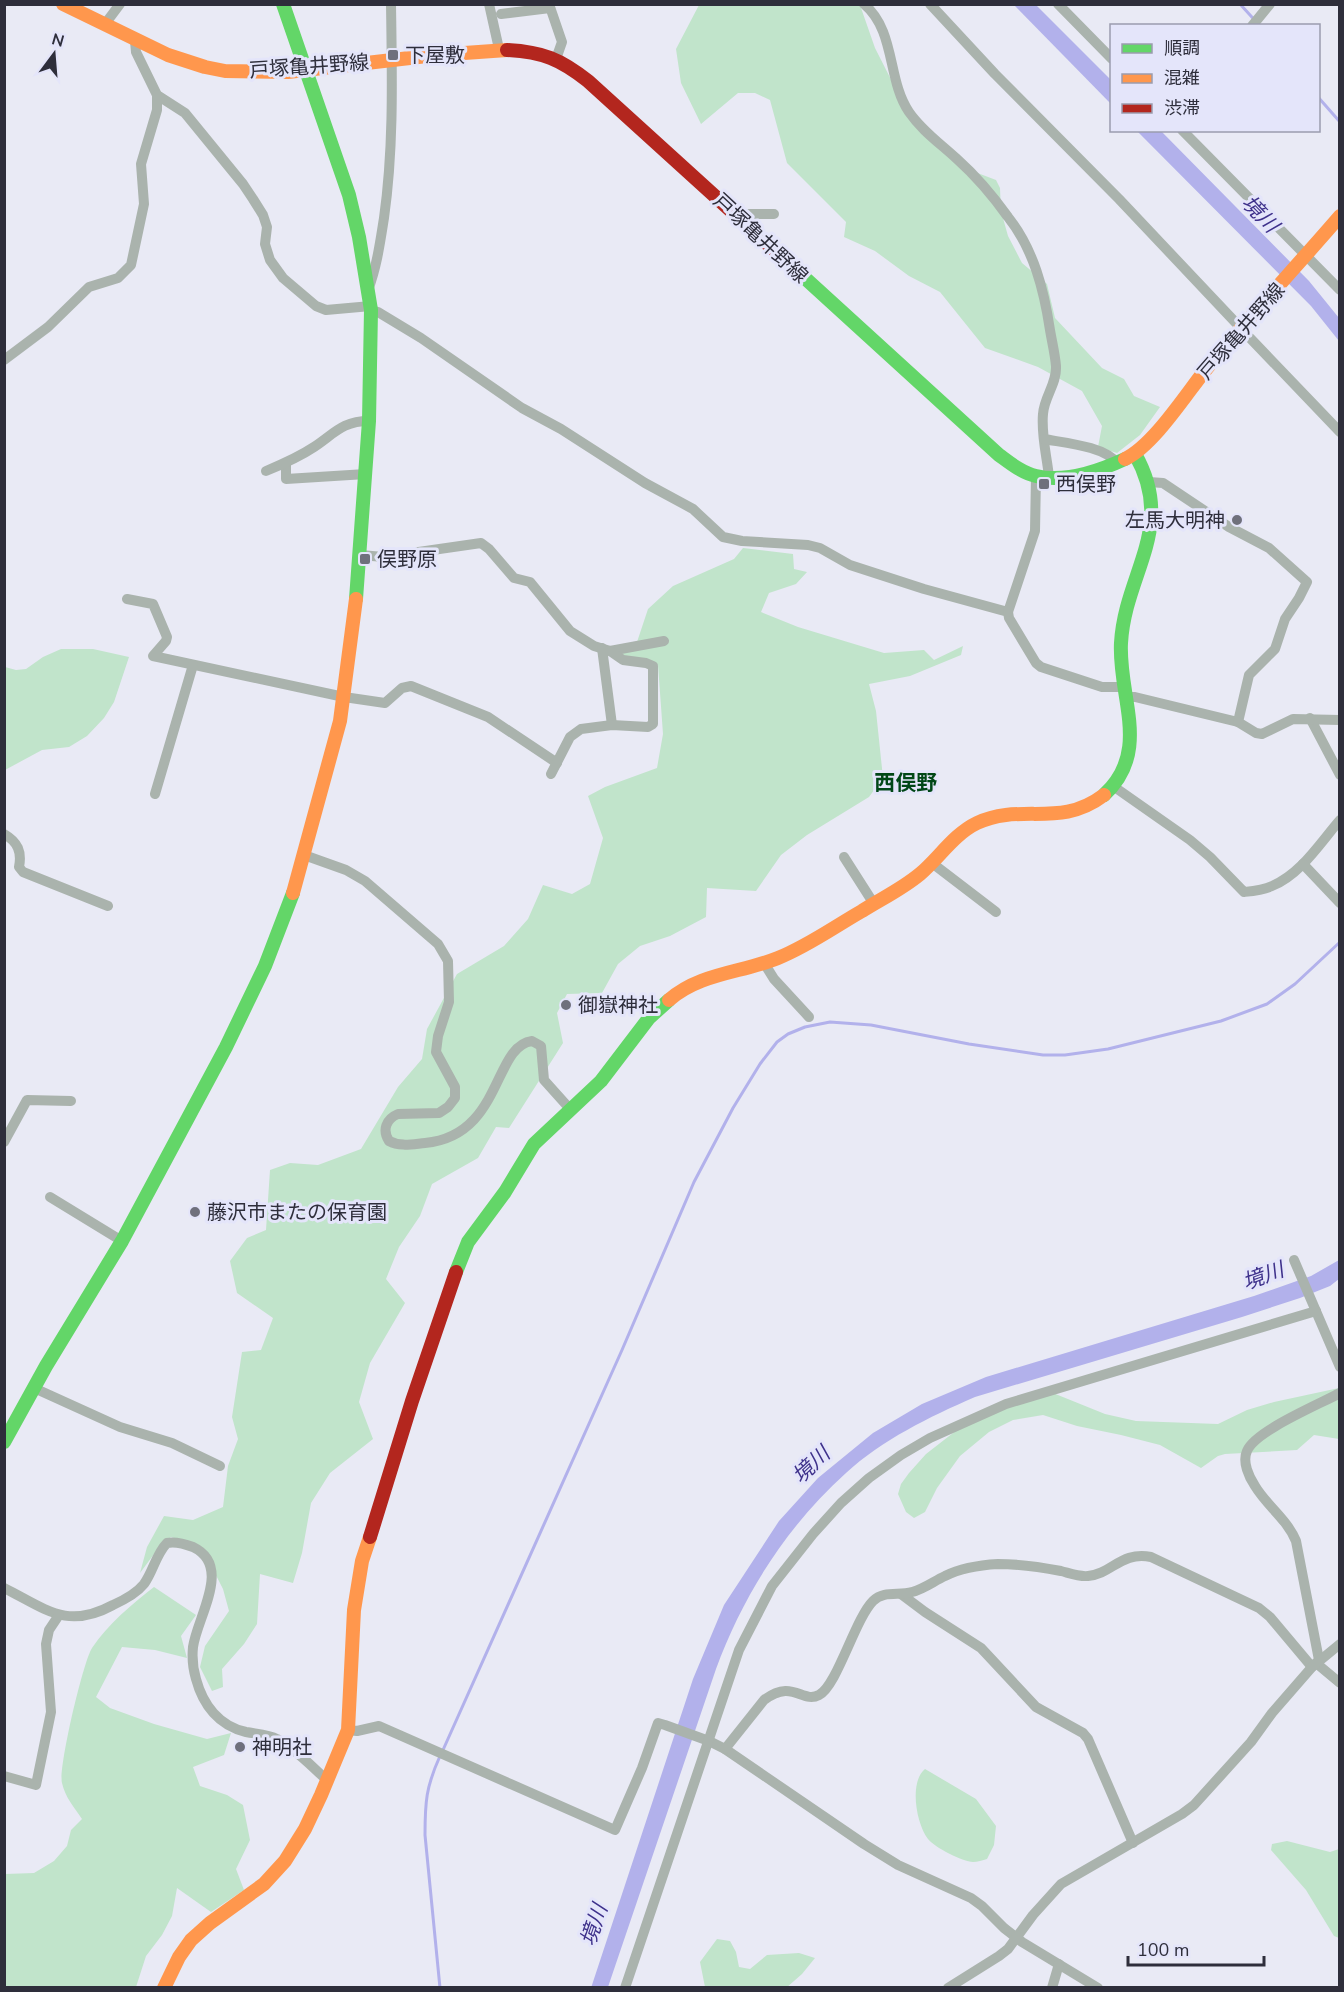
<svg xmlns="http://www.w3.org/2000/svg" width="1344" height="1992" font-family="'Nunito Sans','Noto Sans JP',sans-serif">
  <style>
    .green { fill: #c1e4cb }
    .water { fill: #b2b1eb }
    .lines { fill: none; stroke-linecap: round; stroke-linejoin: round }
    .stream { stroke: #b2b1eb; stroke-width: 3 }
    .street { stroke: #aab3ad; stroke-width: 10 }
    .fast { stroke: #63d668; stroke-width: 14 }
    .slow { stroke: #ff974d; stroke-width: 14 }
    .jam { stroke: #b3261e; stroke-width: 14 }
    .poi-dot { fill: #6f707c; stroke: #e4e5fa; stroke-width: 2 }
    .labels { text-anchor: middle; stroke-width: 6; stroke-linejoin: round; paint-order: stroke }
    .poi-label { font-size: 20px; fill: #2e2e3b; stroke: #e4e5fa; text-anchor: start }
    .street-label { font-size: 20px; fill: #2e2e3b; stroke: #e4e5fa }
    .water-label { font-size: 21px; font-style: italic; fill: #3e318b; stroke: #e4e5fa }
    .neighbourhood-label { font-size: 21px; font-weight: bold; fill: #014718; stroke: #e4e5fa }
  </style>
  <rect width="100%" height="100%" fill="#e9eaf5"/>
  <g class="green">
    <path d="M699 5H860L875 48 910 117 967 169 996 180 1000 188 1001 211 1008 236 1022 263 1047 284 1055 318 1102 368 1124 379 1134 396 1160 407 1140 435 1117 453 1098 447 1102 426 1082 391 1038 367 985 348 940 292 909 276 875 251 844 237 846 222 787 163 770 100 755 93H738L701 124 681 83 676 49Z"/>
    <path d="M743 548 793 554 794 569 807 572 796 584 769 593 761 612 798 627 884 653 924 650 934 660 963 646 961 655 910 676 869 684 876 711 883 778 869 797 807 835 781 855 756 891 707 888 706 917 670 936 640 946 618 964 602 993 567 994 557 1013 563 1043 509 1128 496 1127 478 1158 432 1184 420 1216 399 1247 386 1279 405 1303 370 1363 359 1402 373 1439 330 1473 311 1503 302 1553 293 1583 260 1574 257 1624 244 1644 222 1669 223 1687 212 1691 200 1667 205 1646 229 1611 223 1589 202 1548 171 1537 160 1546 140 1573 147 1547 164 1516 193 1520 223 1507 228 1466 238 1439 232 1417 242 1352 261 1350 273 1318 237 1293 230 1261 247 1238 266 1230 270 1170 290 1163 318 1165 361 1149 398 1087 422 1059 427 1029 457 974 504 946 528 919 543 885 572 894 590 884 603 838 588 796 605 787 657 768 663 734 658 665 617 661 607 653 637 642 648 609 673 586 734 559Z"/>
    <path d="M61 649H93L129 657 114 702 104 718 87 736 69 747 42 750 5 770V667L16 670 26 669 43 657Z"/>
    <path d="M1339 1388V1439L1314 1435 1297 1450 1225 1454 1218 1456 1201 1468 1160 1445 1121 1435 1077 1426 1043 1415 1013 1420 989 1432 960 1456 937 1488 925 1512 914 1518 906 1512 898 1494 901 1484 909 1473 926 1454 971 1419 1048 1391 1105 1414 1136 1421 1218 1424 1247 1410 1274 1402Z"/>
    <path d="M154 1587 196 1615 181 1636 187 1658 155 1650 122 1647 96 1697 110 1708 154 1724 207 1739 231 1733 224 1755 193 1767 200 1786 227 1795 243 1805 250 1840 236 1869 244 1890 211 1912 177 1888 172 1916 162 1935 146 1956 136 1987H5V1874L34 1873 54 1861 67 1846 71 1830 82 1819C74 1807 65 1797 62 1783 58 1769 83 1662 92 1648 108 1624 131 1605 154 1587Z"/>
    <path d="M925 1769 976 1799 996 1826 994 1845 987 1859C983 1860 977 1862 973 1862 963 1862 934 1847 928 1839 916 1823 909 1782 925 1769Z"/>
    <path d="M1287 1841 1330 1852 1339 1849V1938L1334 1936 1306 1890 1271 1850 1272 1844Z"/>
    <path d="M717 1939 730 1941 736 1952 739 1967 750 1969 767 1955 799 1953 815 1958 802 1974 786 1988 705 1987 700 1962Z"/>
  </g>
  <g class="water">
    <path d="M1014 5H1036L1111 80V104Z"/>
    <path d="M1137 131H1161L1309 281 1339 318V341L1311 306Z"/>
    <path d="M1339 1260V1279L1330 1286 1300 1298 1242 1317 975 1397C929 1417 882 1440 846 1473 787 1526 743 1595 716 1669L608 1987 591 1988 693 1679 724 1605 779 1521 818 1478 873 1433 922 1404 986 1377 1254 1296 1311 1276Z"/>
  </g>
  <g class="lines">
    <g class="stream">
      <path d="M1240 4 1260 26"/>
      <path d="M1318 97 1340 122"/>
      <path d="M443 1750 622 1350 694 1182 733 1108 760 1064 777 1042 788 1034 805 1027 830 1022 871 1025 969 1044 1043 1055H1065L1108 1049 1221 1021 1267 1004 1295 984 1340 942"/>
      <path d="M440 1988 425 1835C425 1802 426 1787 440 1756"/>
    </g>
    <g class="street">
      <path d="M489 4 499 49"/>
      <path d="M549 4 562 42 556 59"/>
      <path d="M864 4C896 31 887 80 909 112 922 131 941 144 957 159 976 176 993 196 1008 217 1034 250 1044 290 1050 330 1052 342 1055 354 1056 366 1057 384 1044 397 1043 414 1041 435 1047 457 1049 477"/>
      <path d="M930 4 995 74 1119 199 1237 324"/>
      <path d="M1058 4 1112 59"/>
      <path d="M501 14 550 8"/>
      <path d="M105 24 120 4"/>
      <path d="M1252 26 1270 4"/>
      <path d="M135 41 136 52 157 95 185 113 243 184 253 199 263 215 267 227 265 244 270 260 283 278 316 306 326 310 371 306"/>
      <path d="M1182 130 1340 290"/>
      <path d="M740 219 748 214H774"/>
      <path d="M368 290C377 266 380 243 384 218 394 147 392 75 391 4"/>
      <path d="M371 310 378 312 421 338 522 408 561 429 645 483 693 509 723 537 742 541 808 545 820 548 850 565 924 589 1008 612 1009 618 1036 663 1041 667 1102 687H1123"/>
      <path d="M1250 338 1340 432"/>
      <path d="M4 360 48 327 89 287 118 278 131 265 144 204 141 164 157 110V95"/>
      <path d="M1044 439C1065 443 1104 446 1117 463"/>
      <path d="M286 463V479L366 474"/>
      <path d="M266 471C283 464 299 457 314 447 334 434 342 421 369 421"/>
      <path d="M360 555 384 557 481 543 489 549 514 578 530 582 570 631 594 646 610 651 664 641"/>
      <path d="M127 599 153 604 167 637 166 641 153 656 344 697 385 703 402 688 411 686 488 717 557 763"/>
      <path d="M1008 612 1035 531 1036 476"/>
      <path d="M602 648 612 725"/>
      <path d="M1126 697H1135L1238 722 1249 675 1275 649 1285 619 1299 598 1307 582 1269 548 1229 527 1163 483 1149 482"/>
      <path d="M1310 718 1340 775"/>
      <path d="M1238 722 1256 733 1262 734 1293 719 1340 720"/>
      <path d="M551 774 570 737 581 729 612 725 648 727 653 724V666L646 663 623 660 610 651"/>
      <path d="M1113 786 1190 840 1210 857 1244 892C1253 891 1263 890 1272 886 1301 874 1320 843 1340 820"/>
      <path d="M155 794 193 665"/>
      <path d="M4 834C18 842 22 852 19 867L23 872 108 906"/>
      <path d="M304 855 346 870 365 881 438 944 448 961 449 1002 438 1036 436 1052 455 1087V1098L448 1107 439 1113 398 1114C386 1119 382 1130 389 1141 400 1147 413 1144 425 1143 502 1136 493 1046 532 1041L541 1046 544 1080 570 1109"/>
      <path d="M844 857 874 904"/>
      <path d="M932 863 996 912"/>
      <path d="M1303 864 1340 903"/>
      <path d="M764 963 774 979 809 1017"/>
      <path d="M4 1142 27 1100 71 1101"/>
      <path d="M50 1197 122 1241"/>
      <path d="M1294 1260 1340 1367"/>
      <path d="M34 1388 120 1427 172 1443 220 1466"/>
      <path d="M4 1588C46 1609 67 1630 113 1605 124 1600 136 1594 144 1584 153 1572 156 1554 167 1543 176 1541 185 1544 193 1547 233 1566 197 1617 193 1647 192 1657 193 1669 196 1679 203 1705 219 1726 246 1732 257 1734 268 1734 277 1739 296 1749 311 1766 327 1780"/>
      <path d="M901 1594 925 1612 981 1648 1036 1707 1083 1733 1088 1739 1133 1843"/>
      <path d="M1319 1660 1296 1541C1287 1519 1267 1506 1255 1486 1249 1477 1242 1462 1247 1451 1255 1431 1318 1405 1340 1393"/>
      <path d="M1316 1663 1340 1683"/>
      <path d="M348 1730 357 1731 379 1726 615 1830 642 1768 658 1723 665 1725 709 1741 725 1749 864 1844 898 1865 971 1898 982 1906 1004 1928 1022 1942 1098 1988"/>
      <path d="M725 1749 764 1700C793 1678 802 1704 819 1695 837 1686 855 1619 873 1601 884 1590 899 1596 912 1592 924 1589 934 1581 945 1576 961 1568 980 1565 998 1564 1019 1564 1040 1567 1061 1571 1069 1573 1079 1577 1088 1576 1112 1574 1121 1551 1151 1557L1259 1608 1270 1617 1312 1667"/>
      <path d="M4 1776 36 1785 51 1712 46 1644 49 1630 59 1615"/>
      <path d="M625 1988 739 1650 772 1586 813 1534 841 1503 869 1478 901 1455 930 1438 1006 1404 1316 1311"/>
      <path d="M948 1988 999 1956 1008 1949 1033 1915 1061 1884 1182 1814 1194 1805 1251 1742 1272 1713 1312 1667 1340 1644"/>
      <path d="M1052 1988 1059 1964"/>
    </g>
    <g class="fast">
      <path d="M283 4 349 195 359 237 371 310 369 421 356 599"/>
      <path d="M783 258 999 455C1010 463 1022 473 1036 476 1065 483 1099 471 1125 459"/>
      <path d="M1104 795C1152 751 1118 697 1121 643 1125 572 1177 528 1135 454"/>
      <path d="M456 1272 468 1242 505 1192 534 1144 601 1081 649 1018 669 1000"/>
      <path d="M4 1442 46 1366 122 1241 226 1047 265 966 293 893"/>
    </g>
    <g class="slow">
      <path d="M63 4 168 55 205 67 225 71 288 72 436 55 507 50"/>
      <path d="M1125 459C1154 445 1186 394 1207 368 1250 316 1296 267 1340 216"/>
      <path d="M293 893 340 721 356 599"/>
      <path d="M669 1000C700 973 741 973 778 958 808 946 834 927 862 911 881 899 902 889 920 874 939 858 954 834 977 823 1022 802 1059 829 1104 795"/>
      <path d="M164 1988 179 1957 191 1940 210 1923 264 1884 285 1861 305 1829 321 1795 348 1730 354 1610 362 1561 370 1537"/>
    </g>
    <g class="jam">
      <path d="M507 50C543 52 560 59 588 81L783 258"/>
      <path d="M370 1537 412 1401 456 1272"/>
    </g>
  </g>
  <g class="poi-dot">
    <rect x="387" y="49" width="12" height="12" rx="3"/>
    <rect x="1038" y="478" width="12" height="12" rx="3"/>
    <circle cx="1237" cy="520" r="6"/>
    <rect x="359" y="553" width="12" height="12" rx="3"/>
    <circle cx="566" cy="1005" r="6"/>
    <circle cx="195" cy="1212" r="6"/>
    <circle cx="240" cy="1747" r="6"/>
  </g>
  <g class="labels">
    <g class="poi-label">
      <text x="405" y="62">下屋敷</text>
      <text x="1056" y="491">西俣野</text>
      <text x="1225" y="527" text-anchor="end">左馬大明神</text>
      <text x="377" y="566">俣野原</text>
      <text x="578" y="1012">御嶽神社</text>
      <text x="207" y="1219">藤沢市またの保育園</text>
      <text x="252" y="1754">神明社</text>
    </g>
    <g class="street-label">
      <text transform="translate(309 66) rotate(-4)" y="7">戸塚亀井野線</text>
      <text transform="translate(761 238) rotate(43)" y="7">戸塚亀井野線</text>
      <text transform="translate(1241 331) rotate(-49)" y="7">戸塚亀井野線</text>
    </g>
    <g class="water-label">
      <text transform="translate(1260 214) rotate(46)" y="7">境川</text>
      <text transform="translate(1263 1276) rotate(-20)" y="7">境川</text>
      <text transform="translate(811 1465) rotate(-43)" y="7">境川</text>
      <text transform="translate(594 1925) rotate(-71)" y="7">境川</text>
    </g>
    <g class="neighbourhood-label">
      <text x="906" y="790">西俣野</text>
    </g>
  </g>
  <rect width="1344" height="1992" fill="none" stroke="#2e2e3b" stroke-width="12"/>
  <rect x="1110" y="24" width="210" height="108" fill="#e4e5fa" stroke="#9b9cae" stroke-width="1.5"/>
  <rect x="1122" y="44" width="30" height="9" fill="#63d668" stroke="#9b9cae" stroke-width="1.5"/>
  <text x="1164" y="54" font-size="18" fill="#2e2e3b">順調</text>
  <rect x="1122" y="74" width="30" height="9" fill="#ff974d" stroke="#9b9cae" stroke-width="1.5"/>
  <text x="1164" y="84" font-size="18" fill="#2e2e3b">混雑</text>
  <rect x="1122" y="104" width="30" height="9" fill="#b3261e" stroke="#9b9cae" stroke-width="1.5"/>
  <text x="1164" y="114" font-size="18" fill="#2e2e3b">渋滞</text>
  <g transform="translate(54 54) rotate(16)" stroke="#e4e5fa" stroke-width="4.5" paint-order="stroke">
  <path d="M0-4.5L10 22L0 15L-10 22Z" fill="#2e2e3b"/>
  <text y="-9" font-size="16" font-weight="bold" text-anchor="middle" fill="#2e2e3b">N</text>
  </g>
  <path d="M1128 1956v9h136v-9" fill="none" stroke="#2e2e3b" stroke-width="3"/>
  <text x="1137" y="1956" font-size="18" fill="#2e2e3b" stroke="#e4e5fa" stroke-width="4.5" paint-order="stroke">100 m</text>
</svg>
